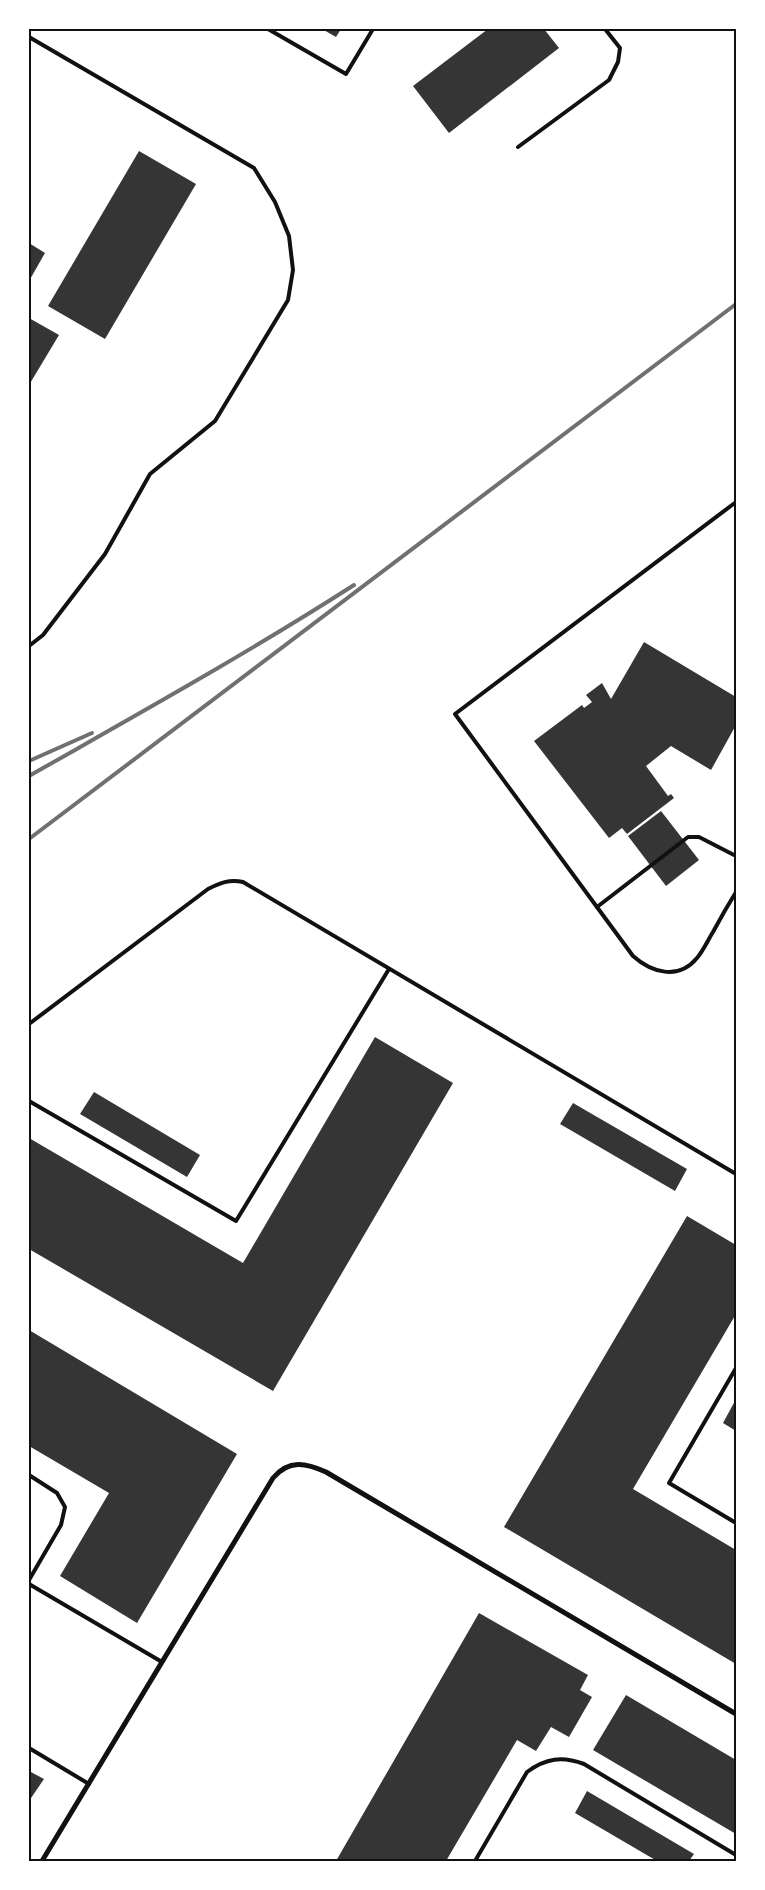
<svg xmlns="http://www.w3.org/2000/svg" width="765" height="1890" font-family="'Zilla Slab',serif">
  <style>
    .building { fill: #353535 }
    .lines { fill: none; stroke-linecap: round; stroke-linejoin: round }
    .service { stroke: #111; stroke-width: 4 }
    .minor { stroke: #111; stroke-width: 5 }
    .rail { stroke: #707070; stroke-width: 4 }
    .neatline { fill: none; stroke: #111; stroke-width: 2 }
  </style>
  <rect width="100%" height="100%" fill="#fff"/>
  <g class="building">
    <path d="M322 29H341L336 37Z"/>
    <path d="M488 29H544L559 48 449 133 413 86Z"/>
    <path d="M139 151 196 184 105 339 48 306Z"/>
    <path d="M29 243 45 253 29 281Z"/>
    <path d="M29 318 59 335 29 385Z"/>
    <path d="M644 642 736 697V725L711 770 671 746 646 766 668 796 671 794 674 798 627 834 622 828 609 838 534 741 582 705 584 708 592 702 586 695 602 683 611 699Z"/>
    <path d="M661 811 699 860 666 886 628 836Z"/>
    <path d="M375 1037 453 1083 273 1391 29 1249V1138L243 1263Z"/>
    <path d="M94 1092 200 1155 187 1177 80 1114Z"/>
    <path d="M573 1103 687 1169 675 1191 560 1124Z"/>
    <path d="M687 1216 736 1245V1314L633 1489 736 1550V1664L504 1527Z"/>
    <path d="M29 1330 237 1454 137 1623 60 1576 109 1493 29 1446Z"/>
    <path d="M736 1399V1431L723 1423Z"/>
    <path d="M479 1613 588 1675 580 1690 592 1697 569 1737 551 1727 536 1751 517 1740 446 1861H336Z"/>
    <path d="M626 1695 736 1760V1834L593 1750Z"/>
    <path d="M29 1771 44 1779 29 1801Z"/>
    <path d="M587 1791 694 1854 689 1861H657L575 1813Z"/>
  </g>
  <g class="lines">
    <g class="service">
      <path d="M268 29 346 74 373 29"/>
      <path d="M29 37 254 168 275 202 289 236 293 270 288 300 215 421 150 474 105 554 43 635 29 646"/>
      <path d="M518 147 609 80 618 62 620 48 605 29"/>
      <path d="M736 502 455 714 633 956C651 972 678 981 697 958 703 951 708 940 713 932 720 919 728 905 736 892"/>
      <path d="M597 907 688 837H699L736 856"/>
      <path d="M29 1024 208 889C220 883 229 879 243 882L736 1174"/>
      <path d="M29 1101 236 1221 389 969"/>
      <path d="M736 1368 669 1483 736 1523"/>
      <path d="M29 1475 57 1493 65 1507 61 1525 29 1580"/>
      <path d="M29 1584 162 1662"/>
      <path d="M29 1748 89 1784"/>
      <path d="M475 1861 527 1772C546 1758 562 1756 584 1764L736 1855"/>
    </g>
    <path class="minor" d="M42 1861 273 1478C289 1459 306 1463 326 1472L736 1714"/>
    <g class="rail">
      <path d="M29 761 92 733"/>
      <path d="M29 776C138 714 248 653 354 585"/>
      <path d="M29 839 736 304"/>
    </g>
  </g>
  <rect width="765" height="1890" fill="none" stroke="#ffffff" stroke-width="60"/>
  <rect x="30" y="30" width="705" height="1830" class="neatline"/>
</svg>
